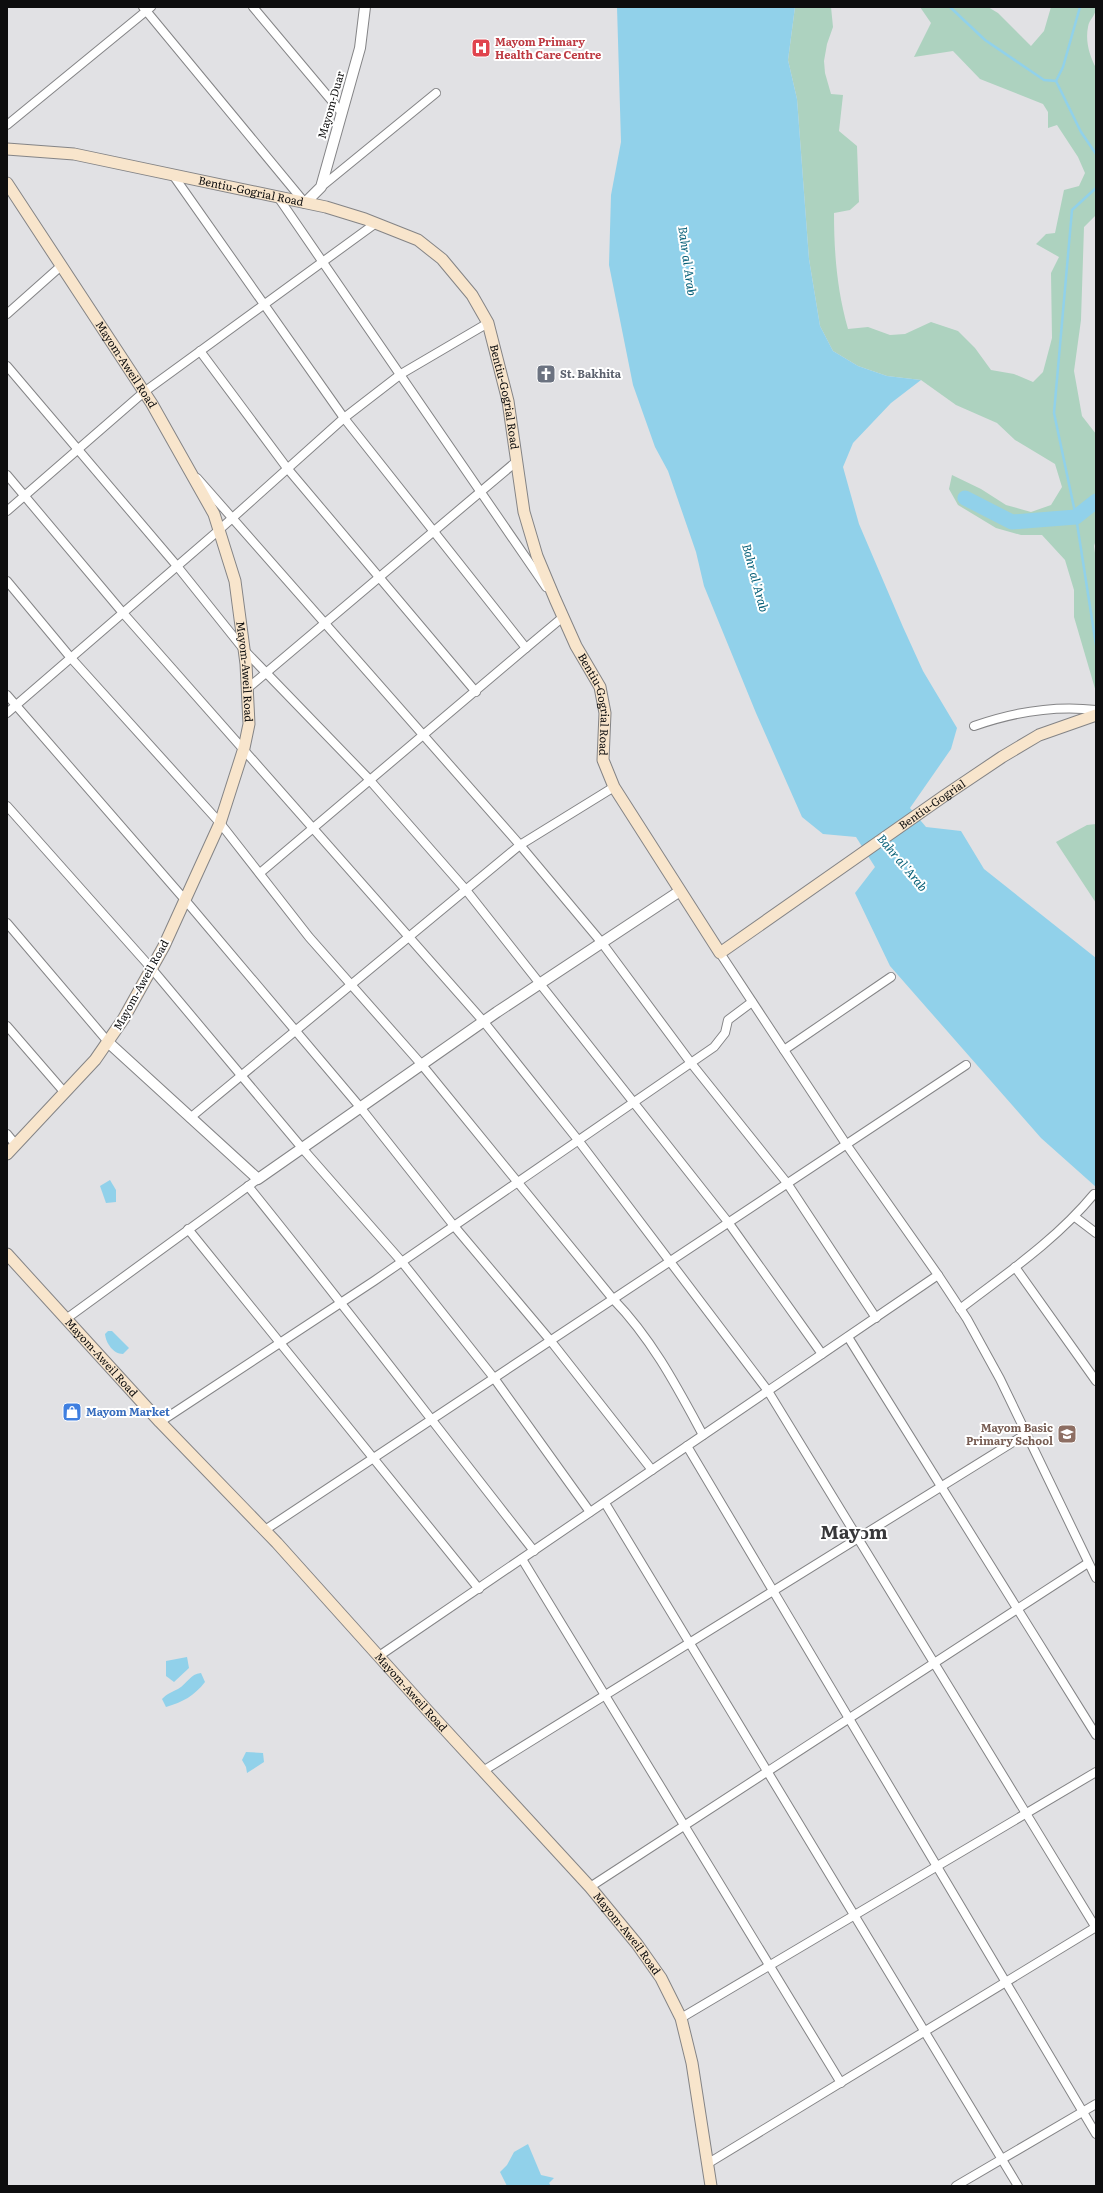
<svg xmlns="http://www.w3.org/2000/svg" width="1103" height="2193" font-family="Literata,serif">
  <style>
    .green { fill: #add2bf }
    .water { fill: #91d1ea }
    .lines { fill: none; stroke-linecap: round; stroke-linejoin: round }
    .stream { stroke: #91d1ea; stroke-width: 2.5 }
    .river { stroke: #91d1ea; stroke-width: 15 }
    .minor-casing { stroke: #848486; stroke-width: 10 }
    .tertiary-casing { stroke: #848486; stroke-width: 12 }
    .secondary-casing { stroke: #848486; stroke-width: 13 }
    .minor { stroke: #fff; stroke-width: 8 }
    .tertiary { stroke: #fff; stroke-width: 10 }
    .secondary { stroke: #f8e5cc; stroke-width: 11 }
    .labels { text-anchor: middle; stroke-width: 4; stroke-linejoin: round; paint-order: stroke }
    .health-label { font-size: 11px; font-weight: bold; fill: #be3a42; stroke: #fff; text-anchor: start }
    .street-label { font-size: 11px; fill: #0d0d0e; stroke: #fff }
    .worship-label { font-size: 11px; font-weight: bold; fill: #5b616d; stroke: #fff; text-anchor: start }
    .shop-label { font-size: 11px; font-weight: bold; fill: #366cbe; stroke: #fff; text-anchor: start }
    .education-label { font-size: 11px; font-weight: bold; fill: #785e54; stroke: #fff; text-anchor: end }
    .water-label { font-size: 12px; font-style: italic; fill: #076078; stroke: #fff }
    .town-label { font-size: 19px; font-weight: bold; fill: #38383a; stroke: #fff }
  </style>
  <rect width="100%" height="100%" fill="#e1e1e4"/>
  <g class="green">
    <path d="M795 7H831L833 27 827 44 824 61 825 73 831 94 843 95 839 131 857 146 859 202 850 210 834 213C834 253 837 290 848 329L868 327 890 335 905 334 931 322 958 331 975 348 991 370 1014 374 1033 382 1043 372 1052 338 1051 273 1059 257 1036 244 1046 234 1055 233 1064 190 1079 186 1085 173 1078 157 1057 125 1048 128V112L1043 104 980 79 953 51 914 57 931 23 920 7H988L998 13 1031 46 1044 31 1051 7H1096C1096 16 1089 19 1088 27 1085 42 1090 56 1096 68V215L1084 227 1081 320 1074 371 1082 416 1096 434V540L1094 546 1096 560V692L1074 617V590L1065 560 1042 535H1021L996 528 958 505 949 489 952 475 981 489 1006 505 1031 512 1051 505 1062 487 1055 464 1015 440 997 423 956 405 921 380 887 376 858 366 833 351 820 326 809 259 797 99 788 60Z"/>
    <path d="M1096 824V903L1056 842 1087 825Z"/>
  </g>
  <g class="water">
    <path d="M617 7H795L788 60 797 99 809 259 820 326 833 351 858 366 887 376 921 380 891 403 853 443 843 467 859 524 903 627 923 671 957 728 951 749 910 808 926 827 961 831 984 869 1096 958V1187L1041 1138 890 966 855 893 875 867 856 837 823 834 802 817 756 713 704 586 696 552 668 471 655 447 633 385 609 265 611 195 621 142Z"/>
    <path d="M110 1180 116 1190V1202L106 1203 100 1186Z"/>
    <path d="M108 1331H112L129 1348 123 1354C113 1354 106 1343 105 1334Z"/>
    <path d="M187 1657 189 1668 174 1682 166 1676V1661Z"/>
    <path d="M201 1673 205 1682C194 1696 183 1702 166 1707L162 1699C168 1693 172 1692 178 1689 188 1683 190 1674 201 1673Z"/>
    <path d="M246 1752 263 1753 264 1762 247 1773 246 1767 242 1760Z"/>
    <path d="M528 2144 541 2175 554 2178 549 2183 551 2186H507L500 2172 507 2165 514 2152Z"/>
  </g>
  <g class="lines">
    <g class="stream">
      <path d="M950 7 985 40 1044 80 1056 81"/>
      <path d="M1080 7 1063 67 1056 81 1081 132 1096 154"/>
      <path d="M1096 188 1072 210 1054 413 1076 517 1096 645"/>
    </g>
    <path class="river" d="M965 498 1012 522 1076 517 1096 501"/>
    <g class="minor-casing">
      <g id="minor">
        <path d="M143 7 305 203"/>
        <path d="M253 7 342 113"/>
        <path d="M7 125 151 7"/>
        <path d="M173 175 344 418 526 648 260 873"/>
        <path d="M321 187 436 93"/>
        <path d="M278 197 546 587"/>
        <path d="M7 314 61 266"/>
        <path d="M200 351 287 468 476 692"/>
        <path d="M7 366 177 566 245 651 367 777 466 890 728 1222 822 1354"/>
        <path d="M7 475 123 613 484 1022 578 1140 768 1391 1096 1928"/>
        <path d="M197 478 520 845 602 943 691 1063 787 1183 876 1318"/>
        <path d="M7 511 144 392 376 223"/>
        <path d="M7 581 71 658 220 823 309 937 422 1065 613 1299C652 1339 677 1387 703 1435"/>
        <path d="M526 648 563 617"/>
        <path d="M248 688 517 461"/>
        <path d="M7 695 186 901 360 1107 454 1226 550 1340 652 1470"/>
        <path d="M7 713 219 530 344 418 401 374 488 323"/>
        <path d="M974 726C1014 712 1054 705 1096 710"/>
        <path d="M7 806 152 969 302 1148 402 1262 494 1378 590 1512"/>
        <path d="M7 923 109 1043"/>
        <path d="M7 1026 65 1093"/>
        <path d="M784 1050 891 977"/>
        <path d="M190 1118 520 845 614 787"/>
        <path d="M7 1134 16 1145"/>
        <path d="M248 1186C345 1306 438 1429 534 1551"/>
        <path d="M1075 1217 1096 1233"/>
        <path d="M188 1229 479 1589"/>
        <path d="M1015 1267 1096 1381"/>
        <path d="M938 1275 967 1319 1000 1379 1096 1578"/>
        <path d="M960 1309C1007 1273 1056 1240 1094 1194"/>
        <path d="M66 1319 258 1179"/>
        <path d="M848 1337 1096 1735"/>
        <path d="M160 1422 374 1281 714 1047 725 1033 728 1020 752 1002"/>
        <path d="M687 1446 1096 2134"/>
        <path d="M605 1503 1018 2186"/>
        <path d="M265 1530 966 1065"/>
        <path d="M522 1559 841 2083"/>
        <path d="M379 1656 938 1275 846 1144 720 953"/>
        <path d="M483 1771 1026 1434"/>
        <path d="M590 1887 1088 1563"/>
        <path d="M681 2018 1096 1772"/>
        <path d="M707 2164 1096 1927"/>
        <path d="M956 2186 1096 2104"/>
      </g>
    </g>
    <g class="tertiary-casing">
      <g id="tertiary">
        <path d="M305 203 321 187 360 48 365 7"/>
        <path d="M109 1043 258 1179 497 1012 680 891"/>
      </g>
    </g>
    <g class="secondary-casing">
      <g id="secondary">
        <path id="s1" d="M7 149 74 154 326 207 365 219 418 240 442 259 472 295 488 323 508 401 524 512 537 556 555 599 576 646 600 687 605 713 603 760 614 787 720 953 944 796 1002 757 1039 735 1096 715"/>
        <path id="s2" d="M7 183 152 404 214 514 235 581 246 664 249 724 244 748 220 823 164 946 124 1018 95 1060 7 1154"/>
        <path id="s3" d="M7 1254 160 1422 277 1543 427 1710 590 1887 637 1944 661 1978 681 2018 692 2063 711 2186"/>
      </g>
    </g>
    <use href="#minor" class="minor"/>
    <use href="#tertiary" class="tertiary"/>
    <use href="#secondary" class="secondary"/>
  </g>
  <defs>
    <g id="hospital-square" transform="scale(1)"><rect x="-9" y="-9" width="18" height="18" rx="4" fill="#e0444e" stroke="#fff"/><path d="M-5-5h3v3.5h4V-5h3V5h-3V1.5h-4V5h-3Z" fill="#fff"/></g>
    <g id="church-square" transform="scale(1)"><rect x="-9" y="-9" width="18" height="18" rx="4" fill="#6b7280" stroke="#fff"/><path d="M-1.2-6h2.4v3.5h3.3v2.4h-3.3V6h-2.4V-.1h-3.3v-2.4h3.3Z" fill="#fff"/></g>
    <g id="shop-square" transform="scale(1)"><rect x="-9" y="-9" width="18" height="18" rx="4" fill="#3f7fe0" stroke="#fff"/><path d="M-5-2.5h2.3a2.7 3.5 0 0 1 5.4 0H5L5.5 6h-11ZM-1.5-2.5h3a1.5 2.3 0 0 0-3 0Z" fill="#fff"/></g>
    <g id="school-square" transform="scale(1)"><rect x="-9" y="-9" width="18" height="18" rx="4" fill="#8d6e63" stroke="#fff"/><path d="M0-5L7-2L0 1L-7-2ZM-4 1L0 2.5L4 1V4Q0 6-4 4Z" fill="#fff"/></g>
  </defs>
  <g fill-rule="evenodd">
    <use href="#hospital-square" x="481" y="48"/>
    <use href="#church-square" x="546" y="374"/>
    <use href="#shop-square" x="72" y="1412"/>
    <use href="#school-square" x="1067" y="1434"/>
  </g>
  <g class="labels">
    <g class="health-label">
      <text x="495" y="46">Mayom Primary<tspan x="495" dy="13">Health Care Centre</tspan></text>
    </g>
    <g class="street-label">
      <text transform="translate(331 105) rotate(-74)" y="4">Mayom-Duar</text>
      <text dy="4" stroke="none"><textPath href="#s1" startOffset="248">Bentiu-Gogrial Road</textPath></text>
      <text dy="4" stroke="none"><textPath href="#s2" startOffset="217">Mayom-Aweil Road</textPath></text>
      <text dy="4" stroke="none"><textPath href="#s1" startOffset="608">Bentiu-Gogrial Road</textPath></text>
      <text dy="4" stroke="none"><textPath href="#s2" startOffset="552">Mayom-Aweil Road</textPath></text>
      <text dy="4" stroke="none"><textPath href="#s1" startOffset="932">Bentiu-Gogrial Road</textPath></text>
      <text dy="4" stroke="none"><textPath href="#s1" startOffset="1475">Bentiu-Gogrial</textPath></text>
      <text transform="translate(141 985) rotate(-61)" y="4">Mayom-Aweil Road</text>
      <text dy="4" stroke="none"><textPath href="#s3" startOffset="140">Mayom-Aweil Road</textPath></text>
      <text dy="4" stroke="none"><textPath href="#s3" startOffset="596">Mayom-Aweil Road</textPath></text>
      <text dy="4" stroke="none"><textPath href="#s3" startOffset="920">Mayom-Aweil Road</textPath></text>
    </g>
    <g class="worship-label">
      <text x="560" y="378">St. Bakhita</text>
    </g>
    <g class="shop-label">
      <text x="86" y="1416">Mayom Market</text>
    </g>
    <g class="education-label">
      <text x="1053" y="1432">Mayom Basic<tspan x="1053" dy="13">Primary School</tspan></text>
    </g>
    <g class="water-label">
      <text transform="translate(687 261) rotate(82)" y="4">Bahr al 'Arab</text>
      <text transform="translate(755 578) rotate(75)" y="4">Bahr al 'Arab</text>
      <text transform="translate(902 863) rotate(50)" y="4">Bahr al 'Arab</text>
    </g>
    <g class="town-label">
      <text x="854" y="1539">Mayɔm</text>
    </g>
  </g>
  <rect width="1103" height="2193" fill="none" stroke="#0d0d0e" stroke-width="16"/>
</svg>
